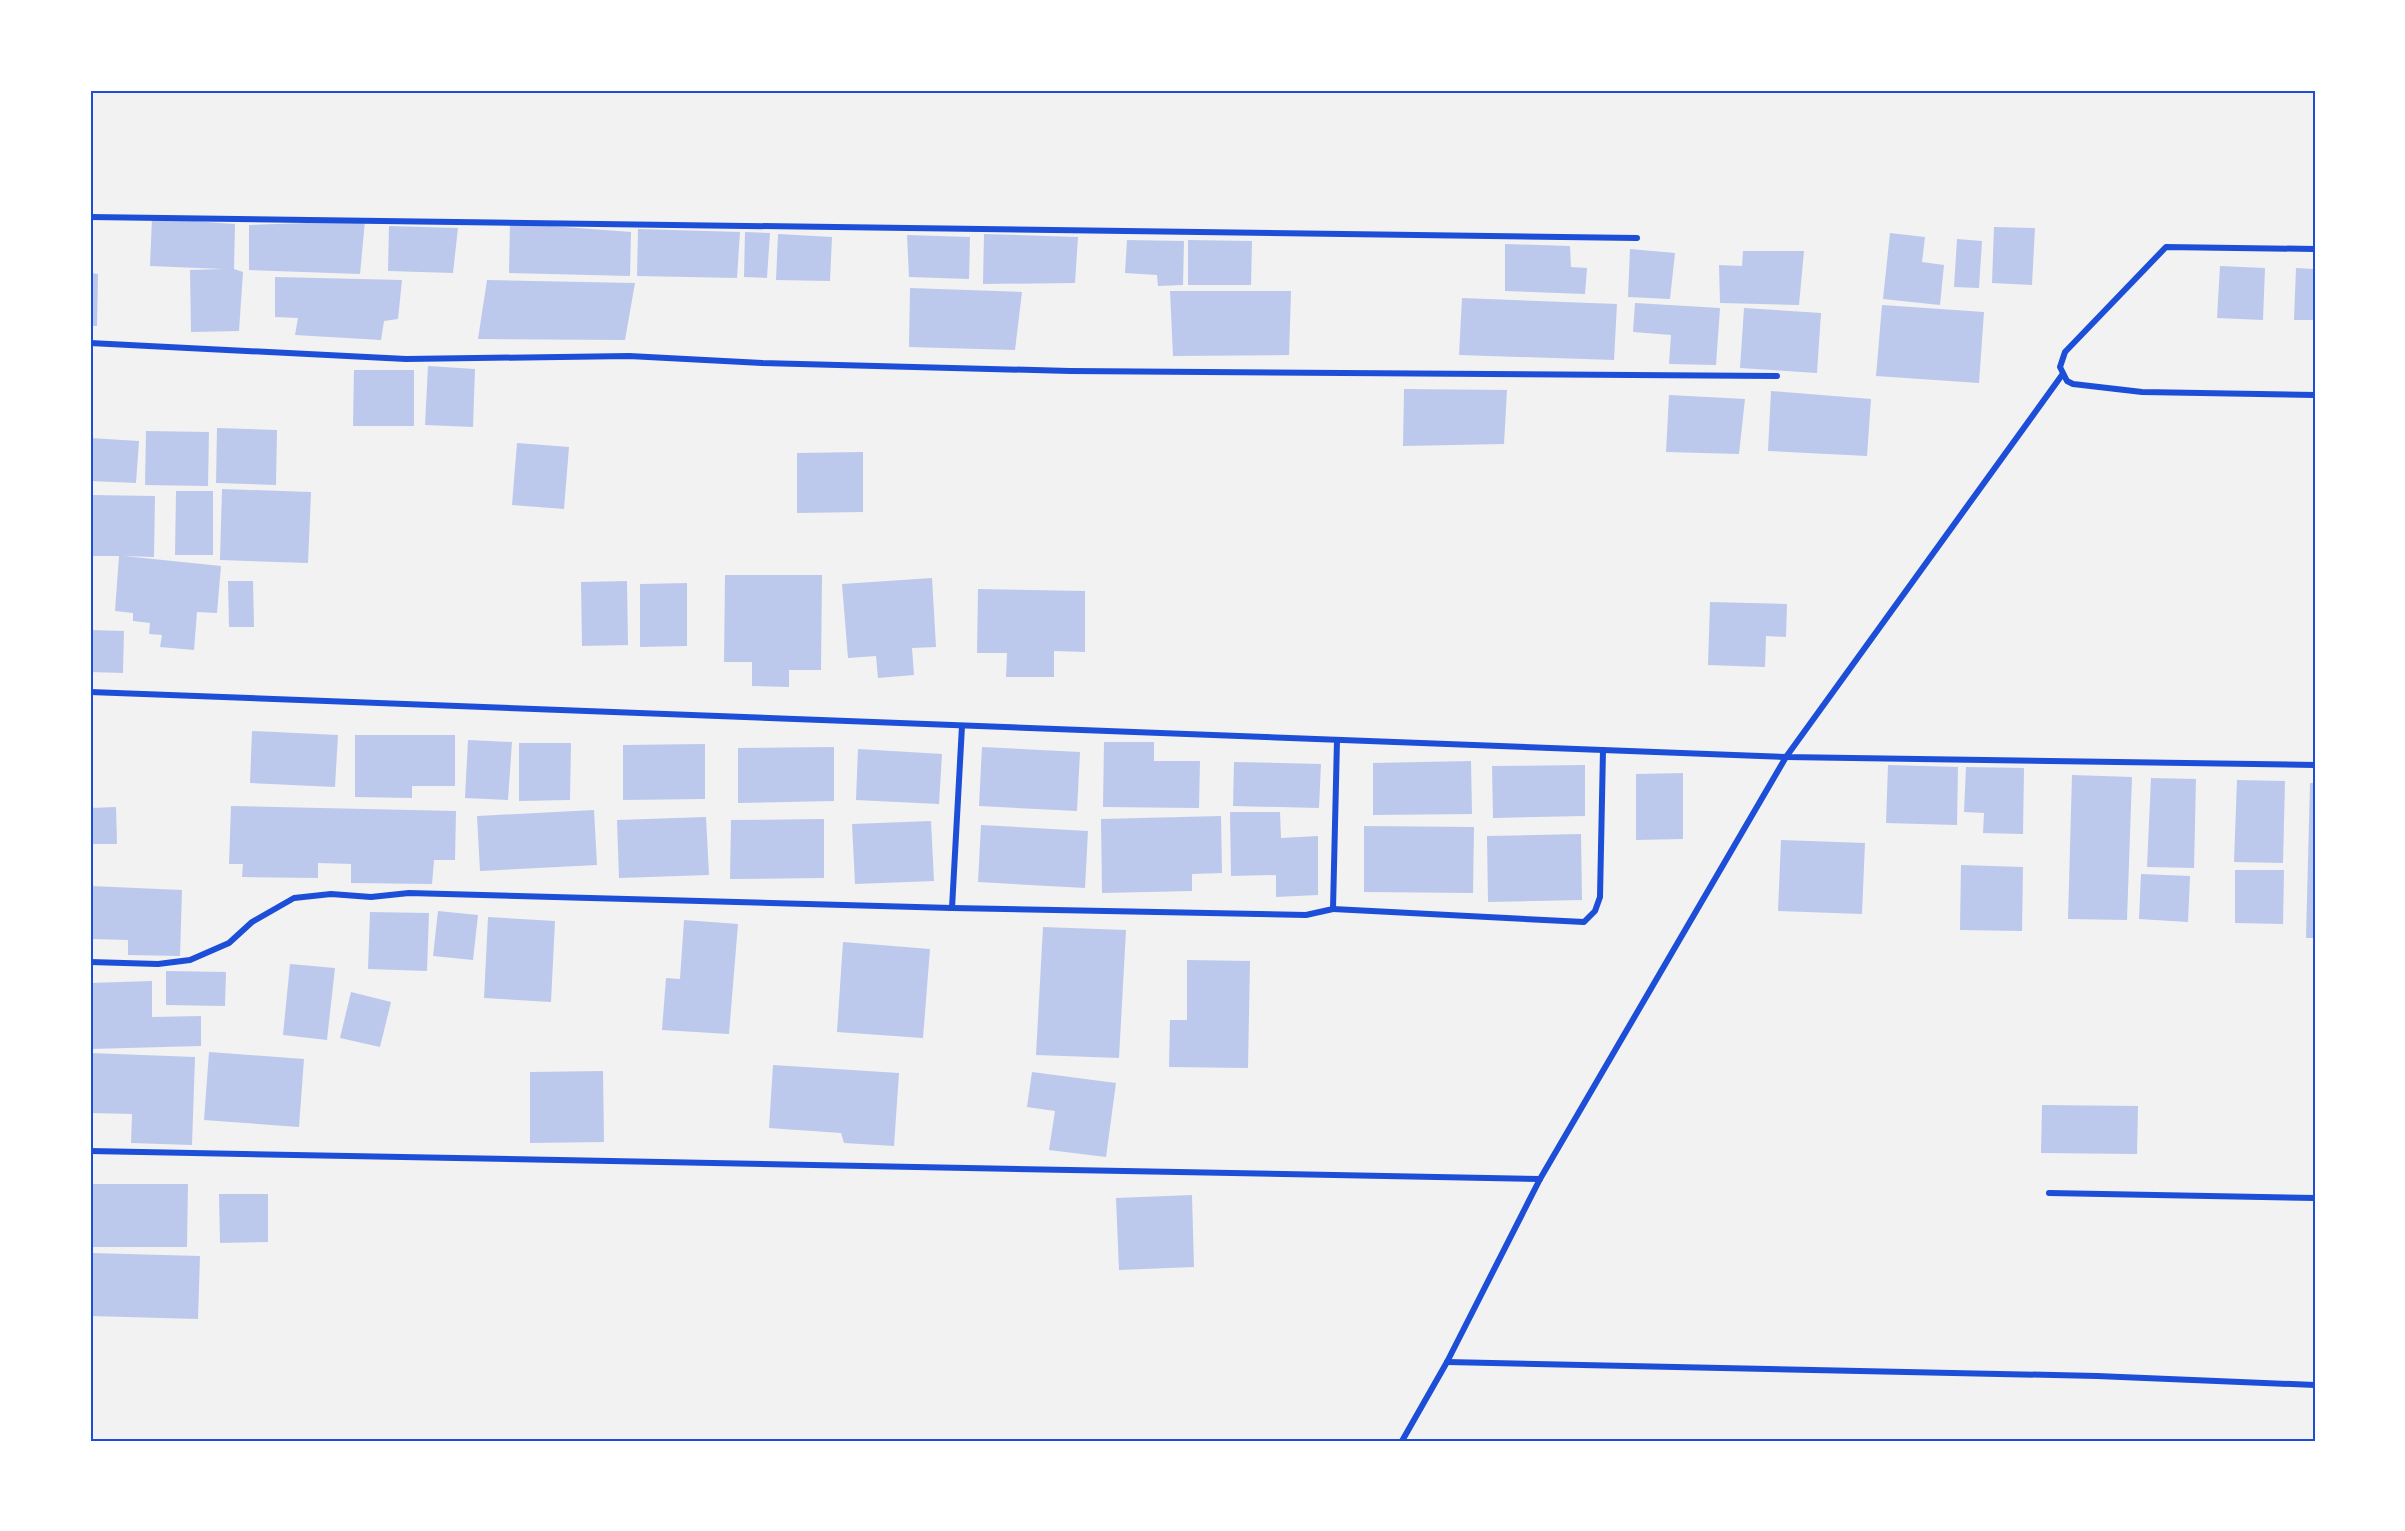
<svg xmlns="http://www.w3.org/2000/svg" width="2405" height="1531" font-family="Merriweather,serif">
  <style>
    .building { fill: #bdc9ec }
    .lines { fill: none; stroke-linecap: round; stroke-linejoin: round }
    .minor { stroke: #1d4ed8; stroke-width: 6 }
    .neatline { fill: none; stroke: #1d4ed8; stroke-width: 2 }
  </style>
  <rect width="100%" height="100%" fill="#f2f2f2"/>
  <g class="building">
    <path d="M152 218 235 224 234 269 243 272 239 331 191 332 190 270 223 269 150 266Z"/>
    <path d="M365 221 360 274 249 270V225Z"/>
    <path d="M510 223 631 232 630 276 509 273Z"/>
    <path d="M389 226 458 228 453 273 388 271Z"/>
    <path d="M1994 227 2035 228 2032 285 1992 283Z"/>
    <path d="M638 229 740 232 737 278 637 276Z"/>
    <path d="M745 232 770 233 767 278 744 277Z"/>
    <path d="M1890 233 1925 237 1922 262 1944 265 1940 305 1883 299Z"/>
    <path d="M778 234 832 237 830 281 776 280Z"/>
    <path d="M984 234 1078 237 1075 283 983 284Z"/>
    <path d="M907 235 970 237 969 279 909 277Z"/>
    <path d="M1957 239 1982 241 1979 288 1954 287Z"/>
    <path d="M1127 240 1184 241 1183 285 1158 286 1157 275 1125 273Z"/>
    <path d="M1188 240 1252 241 1251 285H1188Z"/>
    <path d="M1505 244 1570 246 1571 267 1587 268 1585 294 1505 291Z"/>
    <path d="M1630 249 1675 253 1670 299 1628 297Z"/>
    <path d="M1743 251H1804L1799 305 1720 303 1719 265 1742 266Z"/>
    <path d="M2220 266 2265 268 2263 320 2217 318Z"/>
    <path d="M2296 268 2315 269V320H2294Z"/>
    <path d="M90 273 98 274 97 326H90Z"/>
    <path d="M275 277 402 280 398 319 384 321 381 340 295 335 298 318 275 317Z"/>
    <path d="M487 280 635 283 625 340 478 339Z"/>
    <path d="M910 288 1022 292 1015 350 909 347Z"/>
    <path d="M1170 291H1291L1289 355 1173 356Z"/>
    <path d="M1462 298 1617 304 1614 360 1459 355Z"/>
    <path d="M1635 303 1720 308 1716 365 1669 364 1671 335 1633 332Z"/>
    <path d="M1882 305 1984 312 1979 383 1876 376Z"/>
    <path d="M1744 308 1821 313 1817 373 1740 368Z"/>
    <path d="M428 366 475 369 473 427 425 425Z"/>
    <path d="M354 370H414V426H353Z"/>
    <path d="M1404 389 1507 390 1504 444 1403 446Z"/>
    <path d="M1771 391 1871 399 1867 456 1768 451Z"/>
    <path d="M1669 395 1745 399 1739 454 1666 452Z"/>
    <path d="M217 428 277 430 276 485 216 483Z"/>
    <path d="M146 431 209 432 208 486 145 485Z"/>
    <path d="M90 438 139 441 136 483 90 481Z"/>
    <path d="M517 443 569 447 564 509 512 505Z"/>
    <path d="M863 452V512L797 513V453Z"/>
    <path d="M222 489 311 492 308 563 220 560Z"/>
    <path d="M176 491H213V555H175Z"/>
    <path d="M90 495 155 496 154 557 124 556 221 566 217 613 197 612 194 650 160 647 162 635 149 634 150 623 133 621V613L115 611 119 556H90Z"/>
    <path d="M725 575H822L821 670H789V687L752 686V662H724Z"/>
    <path d="M932 578 936 647 912 648 914 675 878 678 876 656 848 658 842 584Z"/>
    <path d="M228 581H253L254 627H229Z"/>
    <path d="M627 581 628 645 582 646 581 582Z"/>
    <path d="M687 583V646L640 647V584Z"/>
    <path d="M978 589 1085 591V652L1054 651V677H1006L1007 653H977Z"/>
    <path d="M1710 602 1787 604 1786 637 1766 636 1765 667 1708 665Z"/>
    <path d="M90 630 124 631 123 673 90 672Z"/>
    <path d="M252 731 338 735 335 787 250 783Z"/>
    <path d="M355 735H455V786H412V798L355 797Z"/>
    <path d="M468 740 512 742 508 800 465 798Z"/>
    <path d="M1104 742H1154V761H1200L1199 808 1103 807Z"/>
    <path d="M519 743H571L570 800 519 801Z"/>
    <path d="M705 744V799L623 800V745Z"/>
    <path d="M834 747V801L738 803V748Z"/>
    <path d="M982 747 1080 752 1077 811 979 806Z"/>
    <path d="M858 749 942 754 939 804 856 800Z"/>
    <path d="M1471 761 1472 814 1373 815V763Z"/>
    <path d="M1234 762 1321 764 1319 808 1233 806Z"/>
    <path d="M1585 765V816L1493 818 1492 766Z"/>
    <path d="M1888 765 1958 767 1957 825 1886 823Z"/>
    <path d="M1966 767 2024 768 2023 834 1983 833 1984 813 1964 812Z"/>
    <path d="M1683 773V839L1636 840V774Z"/>
    <path d="M2072 775 2132 777 2127 920 2068 919Z"/>
    <path d="M2151 778 2196 779 2194 868 2147 867Z"/>
    <path d="M2237 780 2285 781 2283 863 2234 862Z"/>
    <path d="M2310 783H2315V938H2306Z"/>
    <path d="M231 806 456 811 455 860H434L432 884 351 883V864L318 863V878L242 877 243 864H229Z"/>
    <path d="M116 807 117 844H90V808Z"/>
    <path d="M594 810 597 865 480 871 477 816Z"/>
    <path d="M1230 812H1280L1281 838 1318 836V895L1276 897V875L1231 876Z"/>
    <path d="M1221 816 1222 873 1192 874V891L1102 893 1101 819Z"/>
    <path d="M706 817 709 875 619 878 617 820Z"/>
    <path d="M824 819V878L730 879 731 820Z"/>
    <path d="M931 821 934 881 855 884 852 824Z"/>
    <path d="M981 825 1088 831 1085 888 978 882Z"/>
    <path d="M1364 826 1474 827 1473 893 1364 892Z"/>
    <path d="M1581 834 1582 900 1488 902 1487 836Z"/>
    <path d="M1781 840 1865 843 1862 914 1778 911Z"/>
    <path d="M1961 865 2023 867 2022 931 1960 930Z"/>
    <path d="M2235 870H2284L2283 924 2235 923Z"/>
    <path d="M2141 874 2190 876 2188 922 2139 919Z"/>
    <path d="M90 886 182 890 180 956 128 955V940L90 939Z"/>
    <path d="M438 911 478 915 473 960 433 956Z"/>
    <path d="M370 912 429 913 427 971 368 969Z"/>
    <path d="M488 917 555 921 551 1002 484 998Z"/>
    <path d="M684 920 738 924 729 1034 662 1030 666 978 680 979Z"/>
    <path d="M1043 927 1126 930 1119 1058 1036 1055Z"/>
    <path d="M843 942 930 949 923 1038 837 1032Z"/>
    <path d="M1187 960 1250 961 1248 1068 1169 1067 1170 1020H1187Z"/>
    <path d="M290 964 335 968 327 1040 283 1035Z"/>
    <path d="M166 971 226 972 225 1006 166 1005Z"/>
    <path d="M152 981V1017L201 1016V1046L90 1049V983Z"/>
    <path d="M351 992 391 1002 380 1047 340 1038Z"/>
    <path d="M209 1052 304 1059 299 1127 204 1120Z"/>
    <path d="M90 1053 195 1057 192 1145 131 1143 132 1114 90 1113Z"/>
    <path d="M773 1065 899 1073 894 1146 844 1143 841 1133 769 1128Z"/>
    <path d="M603 1071 604 1142 530 1143V1072Z"/>
    <path d="M1032 1072 1116 1083 1106 1157 1049 1150 1055 1111 1027 1107Z"/>
    <path d="M2042 1105 2138 1106 2137 1154 2041 1153Z"/>
    <path d="M90 1184H188L187 1247H90Z"/>
    <path d="M219 1194H268V1242L220 1243Z"/>
    <path d="M1192 1195 1194 1267 1119 1270 1116 1198Z"/>
    <path d="M90 1253 200 1256 198 1319 90 1316Z"/>
  </g>
  <g class="lines">
    <g class="minor">
      <path d="M90 217 1637 238"/>
      <path d="M2315 249 2166 247 2065 352 2060 367 2067 381 2073 384 2142 392 2315 395"/>
      <path d="M90 343 406 359 629 356 762 363 1070 371 1777 376"/>
      <path d="M90 692 1786 757 2315 765"/>
      <path d="M952 908 962 726"/>
      <path d="M1333 909 1584 922 1595 911 1600 897 1603 750"/>
      <path d="M90 962 158 964 190 960 229 943 252 922 294 898 331 894 371 897 409 893 952 908 1306 915 1333 909 1337 740"/>
      <path d="M90 1151 1540 1179"/>
      <path d="M2049 1193 2315 1198"/>
      <path d="M1447 1362 2097 1376 2315 1385"/>
      <path d="M1402 1441 1447 1362 1540 1179 1786 757 2062 375"/>
    </g>
  </g>
  <rect width="2405" height="1531" fill="none" stroke="#ffffff" stroke-width="183"/>
  <rect x="92" y="92" width="2222" height="1348" class="neatline"/>
</svg>
